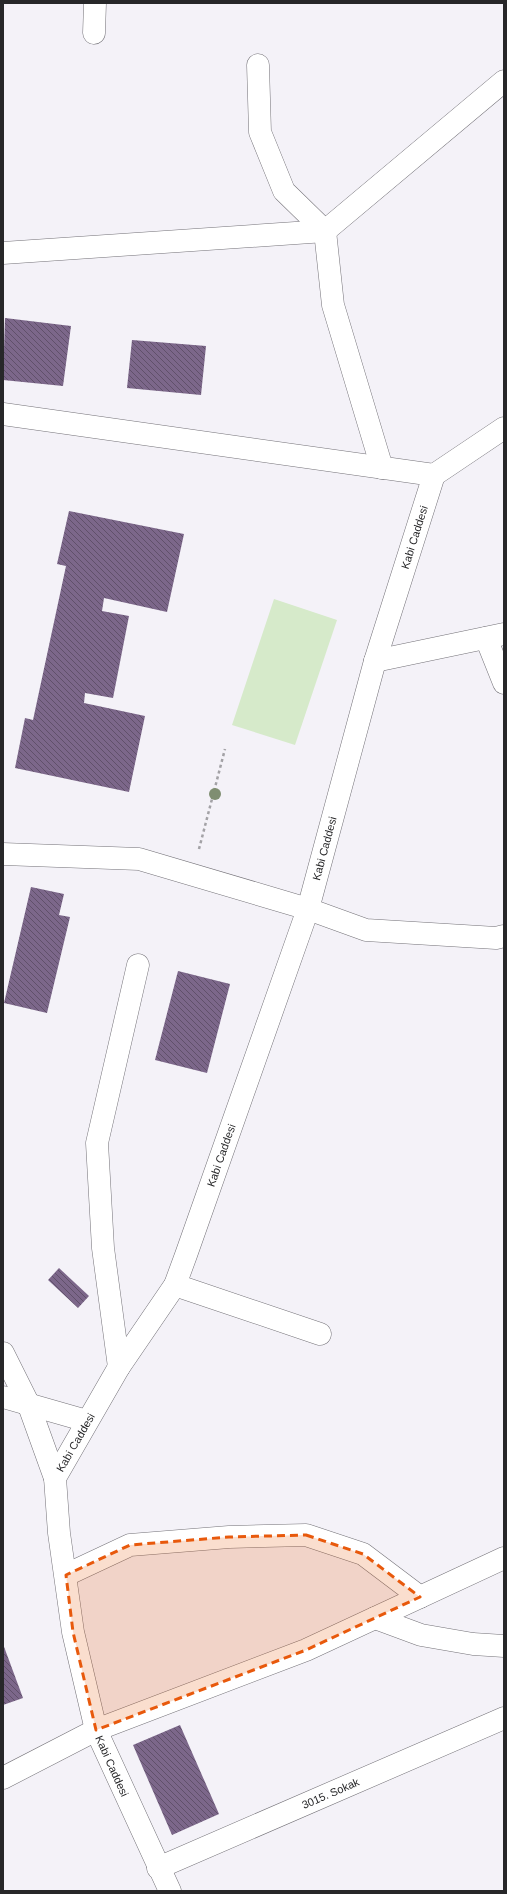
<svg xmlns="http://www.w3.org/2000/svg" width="507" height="1894" font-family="Arial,sans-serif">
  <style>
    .pitch { fill: #d6eaca }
    .building { fill: url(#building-back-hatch) }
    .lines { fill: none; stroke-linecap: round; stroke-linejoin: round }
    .minor-casing { stroke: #747278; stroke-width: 23 }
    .tertiary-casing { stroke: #747278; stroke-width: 23 }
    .path { stroke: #a3a2a6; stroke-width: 2.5; stroke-dasharray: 3 3; stroke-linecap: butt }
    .minor { stroke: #fff; stroke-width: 22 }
    .tertiary { stroke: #fff; stroke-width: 22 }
    .tree { fill: #7f8e71 }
    .marked { fill: #e8590c; fill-opacity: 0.2; stroke: #e8590c; stroke-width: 3; stroke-dasharray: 8 5; stroke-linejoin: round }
    .labels { text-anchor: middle; stroke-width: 4; stroke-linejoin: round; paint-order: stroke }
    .street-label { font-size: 11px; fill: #272729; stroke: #fff }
  </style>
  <defs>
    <pattern id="building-back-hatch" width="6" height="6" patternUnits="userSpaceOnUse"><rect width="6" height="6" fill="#7c678a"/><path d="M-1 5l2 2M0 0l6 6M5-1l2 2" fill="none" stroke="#60506a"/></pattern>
  </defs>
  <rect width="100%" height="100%" fill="#f4f2f8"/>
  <path class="pitch" d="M274 599 337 620 295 745 232 725Z"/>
  <g class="building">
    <path d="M5 318 71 326 63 386 3 380Z"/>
    <path d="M132 340 206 346 201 395 127 388Z"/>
    <path d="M69 511 184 534 167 612 104 598 102 611 129 616 113 698 85 693 84 703 145 716 129 792 15 768 25 718 33 720 66 566 57 564Z"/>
    <path d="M31 887 64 894 59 915 70 917 47 1013 4 1003Z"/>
    <path d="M178 971 230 984 207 1073 155 1060Z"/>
    <path d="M59 1268 89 1296 78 1308 48 1280Z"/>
    <path d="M3 1644 23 1698 3 1705Z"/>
    <path d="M180 1725 219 1814 172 1835 133 1745Z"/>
  </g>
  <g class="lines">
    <g class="minor-casing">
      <g id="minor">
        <path d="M94 33 95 3"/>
        <path d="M258 65 260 132 284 191 325 231 333 305 382 468"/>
        <path d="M3 253 325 231 504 81"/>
        <path d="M3 414 434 475"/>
        <path d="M486 638 504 683"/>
        <path d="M375 661 504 634"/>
        <path d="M175 1285 320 1334"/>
        <path d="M3 1353 28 1403 55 1478"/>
        <path d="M119 1367 103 1248 97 1143 138 965"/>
        <path d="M3 1397 87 1421"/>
        <path d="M66 1575 130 1545 229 1537 306 1535 363 1554 420 1597"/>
        <path d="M375 1618 421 1635 473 1644 504 1646"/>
        <path d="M3 1778 96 1730 306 1650 504 1558"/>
        <path id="s1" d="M158 1868 504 1718"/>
      </g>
    </g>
    <g class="tertiary-casing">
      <g id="tertiary">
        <path d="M3 854 139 859 308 909 366 930 496 938 504 936"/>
        <path id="s2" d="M170 1891 96 1730 73 1632 59 1533 55 1478 119 1367 175 1285 186 1255 308 909 375 661 434 475 504 428"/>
      </g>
    </g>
    <path class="path" d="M199 849 225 749"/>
    <use href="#minor" class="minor"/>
    <use href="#tertiary" class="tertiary"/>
  </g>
  <circle class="tree" cx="215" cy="794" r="6"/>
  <path class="marked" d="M306 1535 363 1554 420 1597 306 1650 96 1730 73 1632 66 1575 130 1545 229 1537Z"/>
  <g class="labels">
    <g class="street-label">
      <text dy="4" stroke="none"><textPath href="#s2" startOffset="1446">Kabi Caddesi</textPath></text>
      <text dy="4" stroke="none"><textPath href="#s2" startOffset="1122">Kabi Caddesi</textPath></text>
      <text dy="4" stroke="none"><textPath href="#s2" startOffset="798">Kabi Caddesi</textPath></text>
      <text dy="4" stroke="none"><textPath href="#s2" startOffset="474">Kabi Caddesi</textPath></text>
      <text transform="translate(112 1766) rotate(66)" y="4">Kabi Caddesi</text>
      <text dy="4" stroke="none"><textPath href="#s1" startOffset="188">3015. Sokak</textPath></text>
    </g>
  </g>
  <rect width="507" height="1894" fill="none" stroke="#272729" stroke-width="8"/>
</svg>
